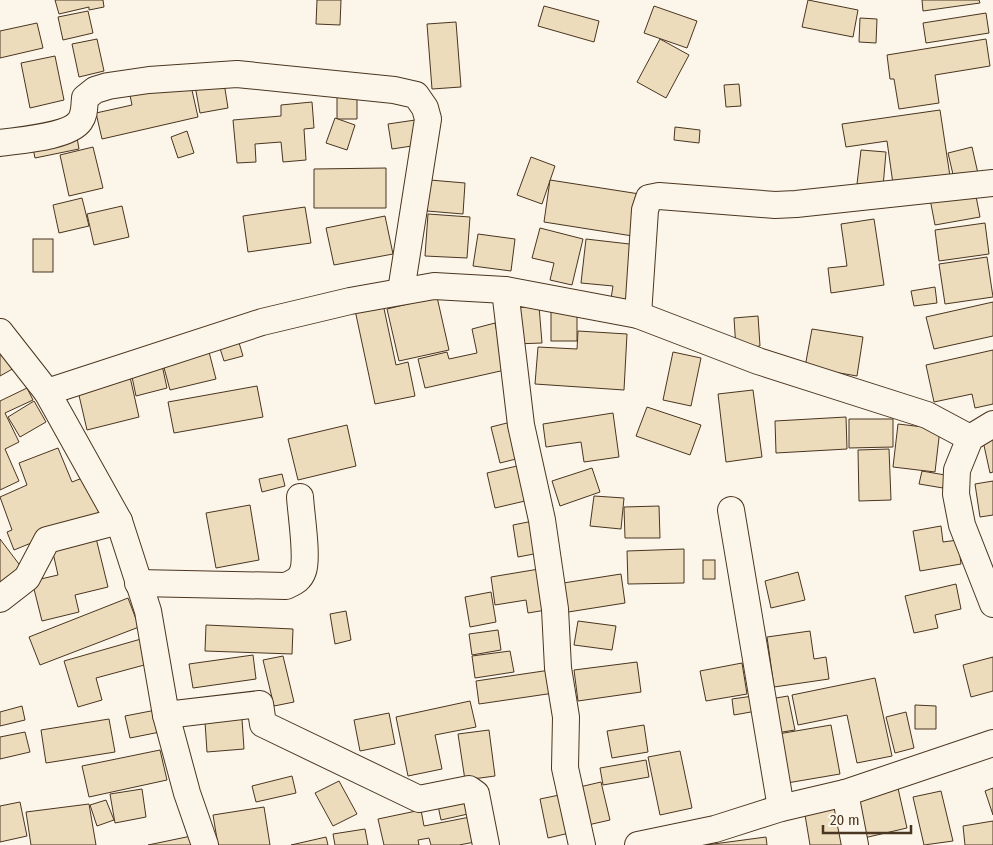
<svg xmlns="http://www.w3.org/2000/svg" width="993" height="845" font-family="'Fira Sans Condensed',sans-serif">
  <style>
    .building { fill: #ecdcbc; stroke: #4a3520 }
    .lines { fill: none; stroke-linecap: round; stroke-linejoin: round }
    .minor-casing { stroke: #4a3520; stroke-width: 28 }
    .minor { stroke: #fbf6e9; stroke-width: 26 }
  </style>
  <rect width="100%" height="100%" fill="#fbf6e9"/>
  <g class="building">
    <path d="M55 0H103L104 7 89 10V7L59 14Z"/>
    <path d="M317 0H341L340 25 316 24Z"/>
    <path d="M808 0 858 10 853 37 802 27Z"/>
    <path d="M922 0H979L980 3 923 11Z"/>
    <path d="M544 6 599 21 594 42 538 26Z"/>
    <path d="M654 6 697 21 687 48 644 33Z"/>
    <path d="M88 11 93 33 63 40 58 17Z"/>
    <path d="M986 13 989 33 926 43 923 23Z"/>
    <path d="M860 18 877 19 876 43 859 42Z"/>
    <path d="M456 22 461 87 432 89 427 24Z"/>
    <path d="M37 23 43 48 0 58V31Z"/>
    <path d="M97 39 104 71 79 77 72 44Z"/>
    <path d="M660 39 689 55 666 98 637 82Z"/>
    <path d="M986 39 990 66 935 75 939 103 899 109 894 79H890L887 55Z"/>
    <path d="M55 56 64 100 30 108 21 63Z"/>
    <path d="M187 68 198 117 102 139 96 113 132 105 127 81Z"/>
    <path d="M222 70 228 108 200 113 193 75Z"/>
    <path d="M337 83 357 84V119H337Z"/>
    <path d="M739 84 741 106 726 107 724 85Z"/>
    <path d="M312 102 314 128 304 129 306 160 283 162 281 142 255 144 256 162 237 163 233 120 281 116V105Z"/>
    <path d="M940 110 951 183 894 191 887 141 846 147 842 124Z"/>
    <path d="M335 118 355 125 347 150 326 143Z"/>
    <path d="M422 119 425 144 392 149 388 124Z"/>
    <path d="M74 120 79 149 35 158 29 129Z"/>
    <path d="M675 127 700 130 699 143 674 140Z"/>
    <path d="M187 131 194 153 178 158 171 137Z"/>
    <path d="M93 147 103 188 69 196 60 155Z"/>
    <path d="M972 147 979 178 955 183 948 153Z"/>
    <path d="M861 150 886 152 883 187 857 184Z"/>
    <path d="M531 157 555 166 542 204 517 195Z"/>
    <path d="M386 168V208H314V169Z"/>
    <path d="M430 180 465 183 463 214 427 211Z"/>
    <path d="M550 180 646 195 639 237 544 222Z"/>
    <path d="M975 191 980 217 935 225 930 199Z"/>
    <path d="M82 198 89 226 59 233 53 205Z"/>
    <path d="M122 206 129 237 94 245 87 214Z"/>
    <path d="M305 207 311 243 248 252 243 216Z"/>
    <path d="M428 214 470 217 467 258 425 256Z"/>
    <path d="M385 216 393 254 334 265 326 228Z"/>
    <path d="M874 219 884 285 831 293 828 268 847 266 841 224Z"/>
    <path d="M985 223 989 254 939 261 935 230Z"/>
    <path d="M540 228 583 239 572 285 550 280 554 263 532 258Z"/>
    <path d="M478 234 515 239 511 271 473 266Z"/>
    <rect x="33" y="239" width="20" height="33"/>
    <path d="M586 239 638 245 631 308 610 305 613 286 581 283Z"/>
    <path d="M987 257 993 297 945 304 939 264Z"/>
    <path d="M935 287 937 303 914 306 911 291Z"/>
    <path d="M437 297 449 350 399 361 387 309Z"/>
    <path d="M993 302V336L934 349 926 317Z"/>
    <path d="M383 304 396 365 408 362 415 396 375 404 355 310Z"/>
    <path d="M539 306 542 343 514 344 512 308Z"/>
    <rect x="551" y="307" width="26" height="34"/>
    <path d="M758 316 760 346 736 349 734 318Z"/>
    <path d="M495 323 505 370 425 388 418 359 447 352 449 359 477 353 472 329Z"/>
    <path d="M812 329 863 337 857 376 805 367Z"/>
    <path d="M578 331 627 334 624 390 535 384 538 347 577 349Z"/>
    <path d="M237 336 243 356 224 361 218 342Z"/>
    <path d="M0 342 16 367 0 376Z"/>
    <path d="M993 350V404L975 408 972 394 934 402 926 365Z"/>
    <path d="M209 352 216 379 170 390 163 364Z"/>
    <path d="M673 352 701 358 691 406 663 400Z"/>
    <path d="M162 365 167 388 136 396 131 372Z"/>
    <path d="M130 377 139 417 87 430 78 391Z"/>
    <path d="M257 386 263 417 174 433 168 402Z"/>
    <path d="M27 388 33 400 5 413 19 442 5 449 19 481 0 490V401Z"/>
    <path d="M753 390 762 457 726 462 718 394Z"/>
    <path d="M34 401 46 422 20 437 8 417Z"/>
    <path d="M647 407 701 425 690 455 636 436Z"/>
    <path d="M613 413 619 457 584 462 581 442 546 447 543 424Z"/>
    <path d="M846 417 847 449 776 453 775 421Z"/>
    <path d="M849 419H893V447L849 448Z"/>
    <path d="M511 422 520 458 500 463 491 427Z"/>
    <path d="M898 424 940 429 935 472 893 467Z"/>
    <path d="M347 425 356 466 298 480 288 439Z"/>
    <path d="M993 439V472L990 473 983 441Z"/>
    <path d="M58 448 72 482 85 477 100 515 14 550 7 532 12 530 0 497 27 485 19 463Z"/>
    <path d="M889 449 891 500 859 501 858 450Z"/>
    <path d="M517 466 525 501 495 508 487 473Z"/>
    <path d="M592 468 600 492 560 506 552 481Z"/>
    <path d="M922 471 945 475 943 488 919 484Z"/>
    <path d="M282 474 285 486 262 492 259 479Z"/>
    <path d="M993 481V515L980 517 975 484Z"/>
    <path d="M594 496 624 498 621 529 590 526Z"/>
    <path d="M250 505 259 560 216 568 206 513Z"/>
    <path d="M659 506 660 538H625L624 507Z"/>
    <path d="M533 521 539 553 518 557 513 525Z"/>
    <path d="M941 526 943 542 958 540 961 564 920 571 913 531Z"/>
    <path d="M95 534 108 587 75 595 79 612 42 621 32 581 58 575 51 544Z"/>
    <path d="M0 539 25 572 0 591Z"/>
    <path d="M684 549V583L628 584 627 551Z"/>
    <rect x="703" y="560" width="12" height="19"/>
    <path d="M545 568 552 609 528 613 526 600 495 605 491 577Z"/>
    <path d="M798 572 805 600 771 608 765 581Z"/>
    <path d="M621 574 625 603 562 613 557 584Z"/>
    <path d="M956 584 961 609 935 615 938 628 914 633 905 596Z"/>
    <path d="M491 592 496 622 470 627 465 597Z"/>
    <path d="M128 598 139 627 40 665 29 637Z"/>
    <path d="M346 611 351 640 335 644 330 614Z"/>
    <path d="M578 621 616 626 612 650 574 645Z"/>
    <path d="M206 625 293 629 292 654 205 651Z"/>
    <path d="M498 630 501 650 472 655 469 634Z"/>
    <path d="M810 631 814 659 826 657 829 679 774 687 767 637Z"/>
    <path d="M141 639 148 664 96 678 102 700 78 707 64 661Z"/>
    <path d="M510 651 514 672 475 678 472 656Z"/>
    <path d="M253 655 256 679 193 688 189 664Z"/>
    <path d="M283 656 294 702 274 706 263 660Z"/>
    <path d="M993 657V691L971 697 963 665Z"/>
    <path d="M637 662 641 692 578 701 574 670Z"/>
    <path d="M742 663 747 694 706 701 700 671Z"/>
    <path d="M557 669 561 692 479 704 476 681Z"/>
    <path d="M875 678 892 756 857 763 847 715 798 725 792 695Z"/>
    <path d="M760 695 762 710 734 715 732 699Z"/>
    <path d="M788 696 795 730 770 734 764 700Z"/>
    <path d="M470 701 476 727 435 735 442 769 408 776 396 717Z"/>
    <path d="M915 705 936 706V729H915Z"/>
    <path d="M22 706 25 720 0 726V712Z"/>
    <path d="M156 710 160 732 130 738 125 716Z"/>
    <path d="M906 712 914 748 895 753 886 717Z"/>
    <path d="M389 713 395 744 360 751 354 720Z"/>
    <path d="M109 719 115 752 46 763 41 730Z"/>
    <path d="M242 719 244 749 207 752 205 722Z"/>
    <path d="M644 725 648 752 612 758 607 731Z"/>
    <path d="M831 725 840 774 787 783 778 734Z"/>
    <path d="M489 730 495 776 465 780 458 734Z"/>
    <path d="M25 732 30 752 0 759V737Z"/>
    <path d="M160 750 167 780 89 797 82 766Z"/>
    <path d="M680 751 692 808 660 815 648 757Z"/>
    <path d="M646 760 649 777 603 785 600 768Z"/>
    <path d="M292 776 296 793 256 802 252 786Z"/>
    <path d="M339 781 357 814 333 826 315 793Z"/>
    <path d="M601 782 610 820 579 827 571 789Z"/>
    <path d="M897 784 907 828 864 838 854 794Z"/>
    <path d="M993 788V815L985 791Z"/>
    <path d="M142 789 146 817 115 823 110 794Z"/>
    <path d="M941 791 953 841 924 845 913 797Z"/>
    <path d="M569 793 578 831 548 838 540 799Z"/>
    <path d="M463 794 468 814 441 820 437 801Z"/>
    <path d="M106 800 114 820 97 826 90 805Z"/>
    <path d="M20 802 27 836 0 842V806Z"/>
    <path d="M845 803 851 845H810L804 809Z"/>
    <path d="M89 804 96 845H31L26 812Z"/>
    <path d="M264 807 270 845H218L213 815Z"/>
    <path d="M421 810 424 826 470 817 475 842 459 845H431L429 838 418 840 419 845H384L378 819Z"/>
    <path d="M993 821V845H965L963 826Z"/>
    <path d="M365 829 368 845H335L333 834Z"/>
    <path d="M196 835 198 845H148Z"/>
    <path d="M326 837 328 845H291Z"/>
    <path d="M766 837 767 845H706Z"/>
  </g>
  <g class="lines">
    <g class="minor-casing">
      <g id="minor">
        <path d="M0 143C19 140 69 137 80 121 85 114 84 107 85 98L95 90 108 86 149 80 237 74 394 90 416 95 425 108 428 119 401 291"/>
        <path d="M505 290 521 425 542 520 555 609 558 668 566 717 565 768 582 845"/>
        <path d="M638 315 645 210 649 198 659 196 775 205 796 204 993 183"/>
        <path d="M0 332 47 392 119 521 148 611 166 715 187 793 205 845"/>
        <path d="M47 392 262 322 350 301 434 286 505 290 638 315 758 361 927 415 970 438"/>
        <path d="M993 424 970 438 957 470 956 494 962 525 993 604"/>
        <path d="M731 510 781 808"/>
        <path d="M138 583 286 586C294 582 300 580 303 571 308 557 301 514 300 497"/>
        <path d="M0 599 27 578 47 540 119 521"/>
        <path d="M166 715 260 704 263 724 419 799 469 789 476 794 486 845"/>
        <path d="M845 793 855 845"/>
        <path d="M638 845 715 829 781 808 845 793 993 743"/>
      </g>
    </g>
    <use href="#minor" class="minor"/>
  </g>
  <path d="M823 825v8h88v-8" fill="none" stroke="#4a3520" stroke-width="2.5"/>
  <text x="830" y="825" font-size="15" fill="#4a3520" stroke="#fbf6e9" stroke-width="4" paint-order="stroke">20 m</text>
</svg>
